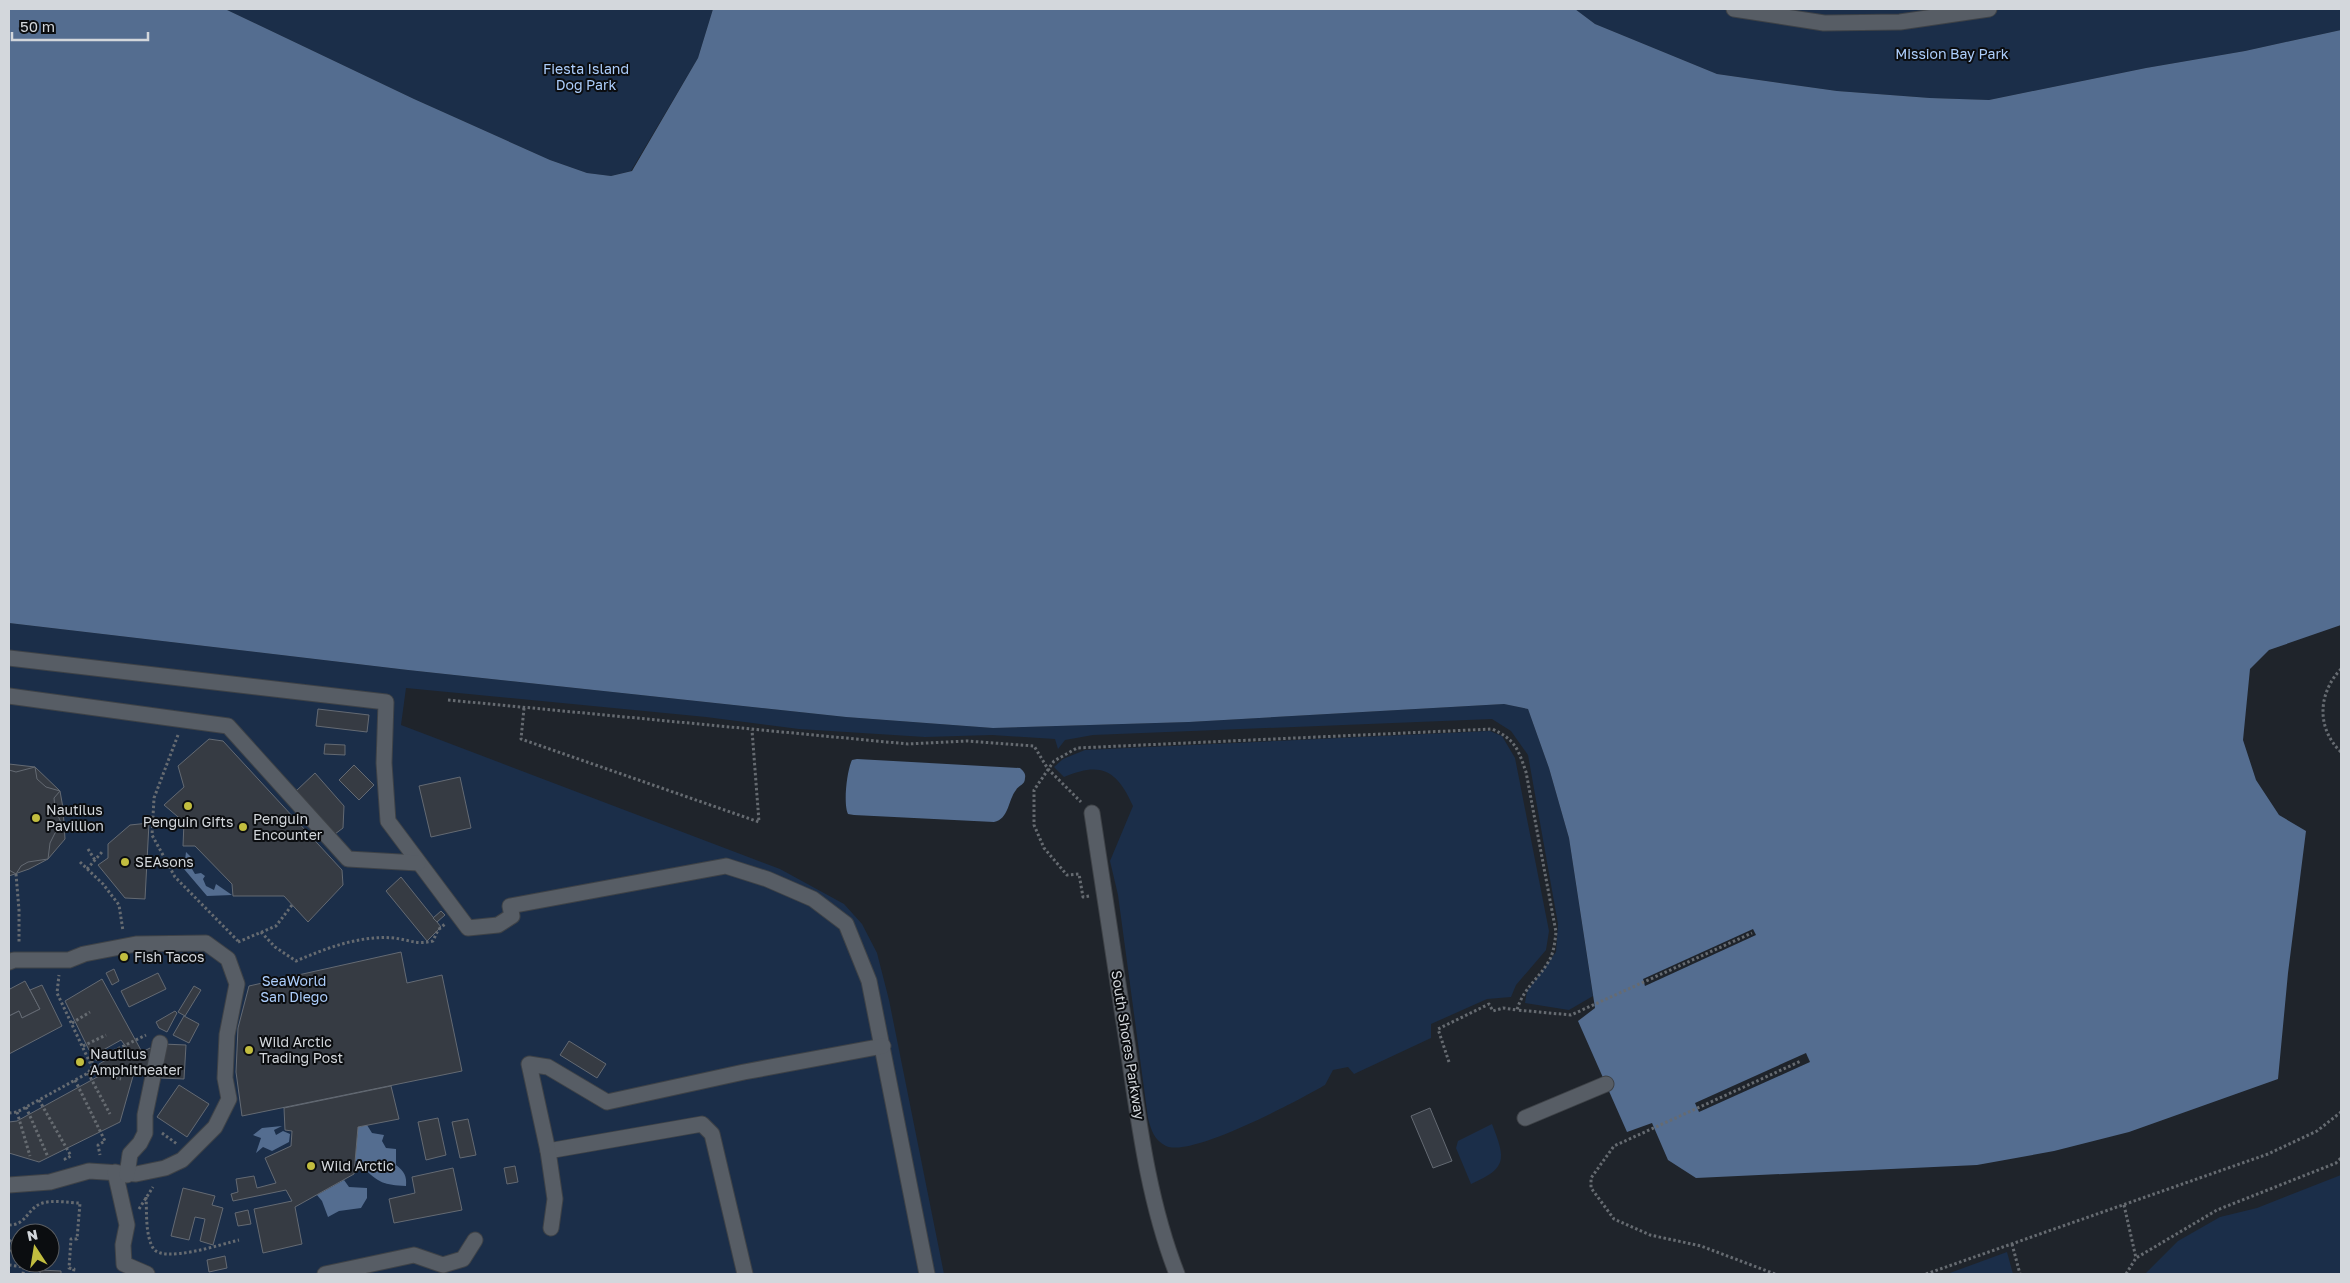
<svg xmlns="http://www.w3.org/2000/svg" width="2350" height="1283" font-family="'Golos Text',sans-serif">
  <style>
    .green { fill: #1b2e49; fill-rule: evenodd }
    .water { fill: #546d90 }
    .pier { fill: #1f242b }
    .building { fill: #363b43; stroke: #646a73 }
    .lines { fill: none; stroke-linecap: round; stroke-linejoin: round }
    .minor-casing { stroke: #3e4247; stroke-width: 17 }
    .path { stroke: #666b71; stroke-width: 3; stroke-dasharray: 2.5 2.5; stroke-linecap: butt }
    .minor { stroke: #575d65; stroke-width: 15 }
    .poi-dot { fill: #c2bd3f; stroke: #0b0d10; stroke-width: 2 }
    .labels { text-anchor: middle; stroke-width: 4; stroke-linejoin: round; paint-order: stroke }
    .park-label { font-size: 14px; fill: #adcefc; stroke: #0b0d10 }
    .poi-label { font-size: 14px; fill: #d3d7dc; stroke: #0b0d10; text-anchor: start }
    .street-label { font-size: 14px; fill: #d3d7dc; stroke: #0b0d10 }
  </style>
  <rect width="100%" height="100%" fill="#1f242b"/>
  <g class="green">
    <path d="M225 9H713L698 58 631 171 611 176 587 173 550 160 414 99Z"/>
    <path d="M1575 9H2341V30L2245 51 2146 68 1989 100 1930 98 1837 91 1717 74 1595 24Z"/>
    <path d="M9 623 408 670 846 717 993 728 1189 722 1504 704 1528 709 1549 768 1569 838 1593 996 1569 1010 1525 1003 1527 991 1556 952 1558 924 1528 755 1511 731 1492 719 1093 735 1065 740 1058 749 1055 739 992 735 925 737 799 729 706 717 406 688 401 725 780 869 844 904 862 924 877 953 889 1000 944 1274H9ZM20 1233H50V1263H20Z"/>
    <path d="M1490 731 1502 736 1515 758 1549 931 1546 950 1516 985 1511 997 1487 999 1431 1024V1038L1354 1074 1348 1067 1333 1070 1325 1085C1299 1100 1191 1158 1166 1146 1154 1140 1151 1130 1148 1118L1118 895 1110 861 1133 806C1117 770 1101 761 1064 777L1054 767 1063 759 1085 750Z"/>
    <path d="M1492 1124C1506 1160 1507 1168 1471 1184L1456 1148 1458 1141Z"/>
    <path d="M2341 1175V1274H2145L2178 1241 2220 1217 2257 1208Z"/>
    <path d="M2007 1252 2013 1274H1947Z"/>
  </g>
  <g class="water">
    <path d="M9 9H225L414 99 550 160 587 173 611 176 632 171 698 58 713 9H1575L1595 24 1717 74 1837 91 1930 98 1989 100 2146 68 2245 51 2341 30V625L2269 650 2250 669 2243 740 2256 780 2279 815 2306 831 2288 973 2278 1079 2129 1132 2054 1151 1977 1165 1696 1178 1668 1160 1652 1123 1627 1132 1578 1021 1595 1008 1569 838 1549 768 1528 709 1504 704 1189 722 993 728 846 717 408 670 9 623Z"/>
    <path d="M857 759 1020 768C1023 771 1026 773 1025 778 1025 785 1019 785 1016 790 1008 800 1009 819 994 822L854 815 848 814C843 804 847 770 852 760Z"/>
    <path d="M186 852 193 859 192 869 195 874 201 873 205 876 203 879 206 886 214 890 216 884 232 895 207 896 184 869Z"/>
    <path d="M367 1125 372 1133 384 1135 382 1141 386 1148 396 1149V1165C404 1171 407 1176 406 1186 384 1185 379 1183 362 1167V1161H355L358 1127Z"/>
    <path d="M282 1126 274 1130 276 1135 283 1131 290 1134 289 1142 272 1151 263 1147 256 1153 261 1138 253 1135 262 1128Z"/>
    <path d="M344 1180 349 1187 367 1188V1198L361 1208 339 1211 328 1217 322 1201 317 1195Z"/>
  </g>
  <g class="pier">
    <path d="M1753 929 1756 935 1645 986 1643 979Z"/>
    <path d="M1806 1053 1810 1062 1699 1112 1695 1103Z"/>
  </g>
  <g class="building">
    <path d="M318 709 369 715 367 732 316 726Z"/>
    <path d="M209 739 223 741 342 870 343 885 308 922 284 896H233L232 884 195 846H183L184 822 164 805 184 787 178 766Z"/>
    <path d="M325 744 345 745V755L324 754Z"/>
    <path d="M9 764 35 767 60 791 63 808 65 839 48 859 29 869 9 876Z"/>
    <path d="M354 765 374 785 359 800 339 780Z"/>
    <path d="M35 767 37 779 46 787 60 791 54 798 55 809 63 827 55 833 50 843 48 859 28 862 21 866 16 874 9 870V770L16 772Z"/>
    <path d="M315 773 344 806 343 828 335 834 296 791Z"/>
    <path d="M460 777 471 828 431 837 419 786Z"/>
    <path d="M149 823 145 899 125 898 98 865 108 858V844L130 825Z"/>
    <path d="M401 877 441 927 427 941 386 891Z"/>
    <path d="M441 911 445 915 437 922 433 918Z"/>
    <path d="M401 952 407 983 442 975 462 1071 242 1116 236 1072 238 1028 249 986Z"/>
    <path d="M114 969 119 981 112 985 106 973Z"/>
    <path d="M158 973 166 989 129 1007 121 991Z"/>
    <path d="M102 979 142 1052 150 1048 153 1057 150 1070 142 1067 135 1069 120 1122 39 1162 9 1153V1122L17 1121 99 1076V1064L127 1048 121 1040 96 1054 89 1050 65 1001Z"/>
    <path d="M25 981 40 1009 22 1018 19 1011 9 1016V986L10 989Z"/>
    <path d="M42 985 62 1026 9 1054V1016L19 1011 22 1018 40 1009 30 990Z"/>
    <path d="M194 986 201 990 185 1016 178 1012Z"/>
    <path d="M175 1011 177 1013 167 1032 159 1028 156 1022Z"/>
    <path d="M184 1016 199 1024 189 1043 173 1035Z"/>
    <path d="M569 1041 606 1064 597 1078 560 1055Z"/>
    <path d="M163 1044 186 1045 184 1079 161 1078Z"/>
    <path d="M179 1085 209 1104 187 1137 157 1117Z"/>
    <path d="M391 1086 399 1119 358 1127 354 1174 295 1207 302 1244 263 1253 254 1209 292 1201 286 1190 233 1201 231 1194 238 1192 236 1179 254 1176 257 1188 276 1183 265 1158 291 1146 292 1131 285 1130 284 1108Z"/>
    <path d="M1430 1108 1452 1161 1433 1168 1411 1116Z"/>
    <path d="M438 1118 446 1155 426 1160 418 1122Z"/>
    <path d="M468 1119 476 1155 460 1158 452 1122Z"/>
    <path d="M515 1166 518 1182 507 1184 504 1168Z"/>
    <path d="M453 1168 462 1210 394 1223 389 1199 415 1193 412 1177Z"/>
    <path d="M183 1188 215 1196 212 1205 223 1208 213 1245 200 1241 205 1219 195 1217 189 1240 171 1236Z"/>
    <path d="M248 1210 251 1224 238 1226 235 1213Z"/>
    <path d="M225 1256 227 1268 209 1272 207 1260Z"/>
    <path d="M40 1270 61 1271V1274H40Z"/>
  </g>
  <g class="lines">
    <g class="minor-casing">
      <g id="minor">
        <path d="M1734 9 1824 23 1900 22 1989 9"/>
        <path d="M9 658 386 702 384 763 388 821 468 928 498 925 512 916 510 906 726 866 767 879 813 899 846 924 869 981 927 1274"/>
        <path d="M9 696 228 726 348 859 418 863"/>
        <path d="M1092 813C1104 891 1116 970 1128 1049 1139 1124 1149 1203 1177 1274"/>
        <path d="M9 962 14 960H69L84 954 136 944 206 943 228 959 237 984 227 1035 225 1078 229 1099 215 1127 182 1160 165 1168 136 1174 89 1171 50 1182 9 1185"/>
        <path d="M1525 1118 1606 1084"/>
        <path d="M548 1151 702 1124 712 1134 745 1274"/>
        <path d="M115 1172 127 1225 123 1245 124 1264 147 1274"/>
        <path d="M127 1175 130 1154 140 1143 145 1133V1115L160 1043"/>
        <path d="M551 1228 555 1199 548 1151 529 1064 548 1067 607 1102 744 1072 883 1046"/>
        <path d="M325 1274 414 1255 443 1265 463 1259 475 1240"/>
      </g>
    </g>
    <g class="path">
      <path d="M2341 669C2318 693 2316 728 2341 752"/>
      <path d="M448 700 908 744 967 741 1034 746 1048 769 1081 802"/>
      <path d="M524 708 521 739 759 822 752 730"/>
      <path d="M178 735 154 798 152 835 175 877 238 941"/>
      <path d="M153 825H170L180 819"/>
      <path d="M88 849 95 860"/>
      <path d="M80 862 103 884 119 905 123 931"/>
      <path d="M87 869 102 852"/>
      <path d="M16 874 19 910V944"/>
      <path d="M1089 896 1083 897 1079 874 1067 875 1044 848 1034 825V790L1054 761 1077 748 1492 729C1515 739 1518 749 1526 772L1556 932C1555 941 1554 951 1550 959 1540 978 1523 988 1517 1010L1571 1015 1752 933"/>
      <path d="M261 932 275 947 296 961C327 948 360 935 394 938 410 940 416 945 433 941L438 930 445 924"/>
      <path d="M238 942 276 926 292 905"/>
      <path d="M72 1023 90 1012"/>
      <path d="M83 1046 106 1035"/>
      <path d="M91 1062 146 1035"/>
      <path d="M1449 1062 1438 1029 1489 1004 1493 1011 1503 1008 1517 1010"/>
      <path d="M91 1070 121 1079"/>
      <path d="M88 1073 110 1114"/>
      <path d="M75 1080 105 1141 98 1145 100 1155"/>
      <path d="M39 1100 71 1156 65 1159 67 1162"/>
      <path d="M26 1107 48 1157"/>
      <path d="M17 1112 30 1156"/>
      <path d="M9 1113 17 1112 88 1073 92 1067 57 993 59 975"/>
      <path d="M162 1133 177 1144"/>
      <path d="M146 1197C147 1212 145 1234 153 1248 162 1264 222 1244 239 1240"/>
      <path d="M2124 1205 2136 1258"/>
      <path d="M139 1209 153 1187"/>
      <path d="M9 1225C26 1225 27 1210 40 1204 52 1199 69 1203 80 1203L77 1239H71L69 1268 74 1269 73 1274"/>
      <path d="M9 1240 15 1244V1249L9 1252"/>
      <path d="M2012 1244 2020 1274"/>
      <path d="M9 1265 24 1267 23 1274"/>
      <path d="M1775 1274 1701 1246 1650 1235 1614 1219 1591 1188V1178L1614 1146 1801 1061"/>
      <path d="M1926 1274 2268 1154 2317 1131 2341 1112"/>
      <path d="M2126 1274 2136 1258 2217 1210 2336 1163 2341 1158"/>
    </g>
    <use href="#minor" class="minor"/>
  </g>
  <g class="poi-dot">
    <circle cx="188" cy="806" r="5"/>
    <circle cx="36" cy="818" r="5"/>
    <circle cx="243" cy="827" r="5"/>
    <circle cx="125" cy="862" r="5"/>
    <circle cx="124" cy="957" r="5"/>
    <circle cx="249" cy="1050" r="5"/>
    <circle cx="80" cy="1062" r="5"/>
    <circle cx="311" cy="1166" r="5"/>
  </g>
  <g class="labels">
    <g class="park-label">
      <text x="1952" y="59">Mission Bay Park</text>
      <text x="586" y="74">Fiesta Island<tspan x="586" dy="16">Dog Park</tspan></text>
      <text x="294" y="986">SeaWorld<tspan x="294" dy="16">San Diego</tspan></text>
    </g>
    <g class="poi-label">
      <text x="46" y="815">Nautilus<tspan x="46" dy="16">Pavillion</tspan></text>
      <text x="253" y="824">Penguin<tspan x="253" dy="16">Encounter</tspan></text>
      <text x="188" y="827" text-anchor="middle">Penguin Gifts</text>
      <text x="135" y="867">SEAsons</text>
      <text x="134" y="962">Fish Tacos</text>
      <text x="259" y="1047">Wild Arctic<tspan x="259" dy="16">Trading Post</tspan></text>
      <text x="90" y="1059">Nautilus<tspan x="90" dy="16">Amphitheater</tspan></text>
      <text x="321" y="1171">Wild Arctic</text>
    </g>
    <g class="street-label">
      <text transform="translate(1128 1045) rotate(81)" y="5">South Shores Parkway</text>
    </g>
  </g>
  <rect width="2350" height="1283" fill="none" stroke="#d3d7dc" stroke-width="20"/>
  <g transform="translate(35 1248) rotate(348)"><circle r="24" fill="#0b0d10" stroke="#5b5e62"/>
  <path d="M0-4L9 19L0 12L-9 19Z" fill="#c2bd3f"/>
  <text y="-8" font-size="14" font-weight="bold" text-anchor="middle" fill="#d3d7dc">N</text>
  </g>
  <path d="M12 32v8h136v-8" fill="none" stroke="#d3d7dc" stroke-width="2.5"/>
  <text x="20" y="32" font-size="15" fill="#d3d7dc" stroke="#0b0d10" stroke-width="4" paint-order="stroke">50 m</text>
</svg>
